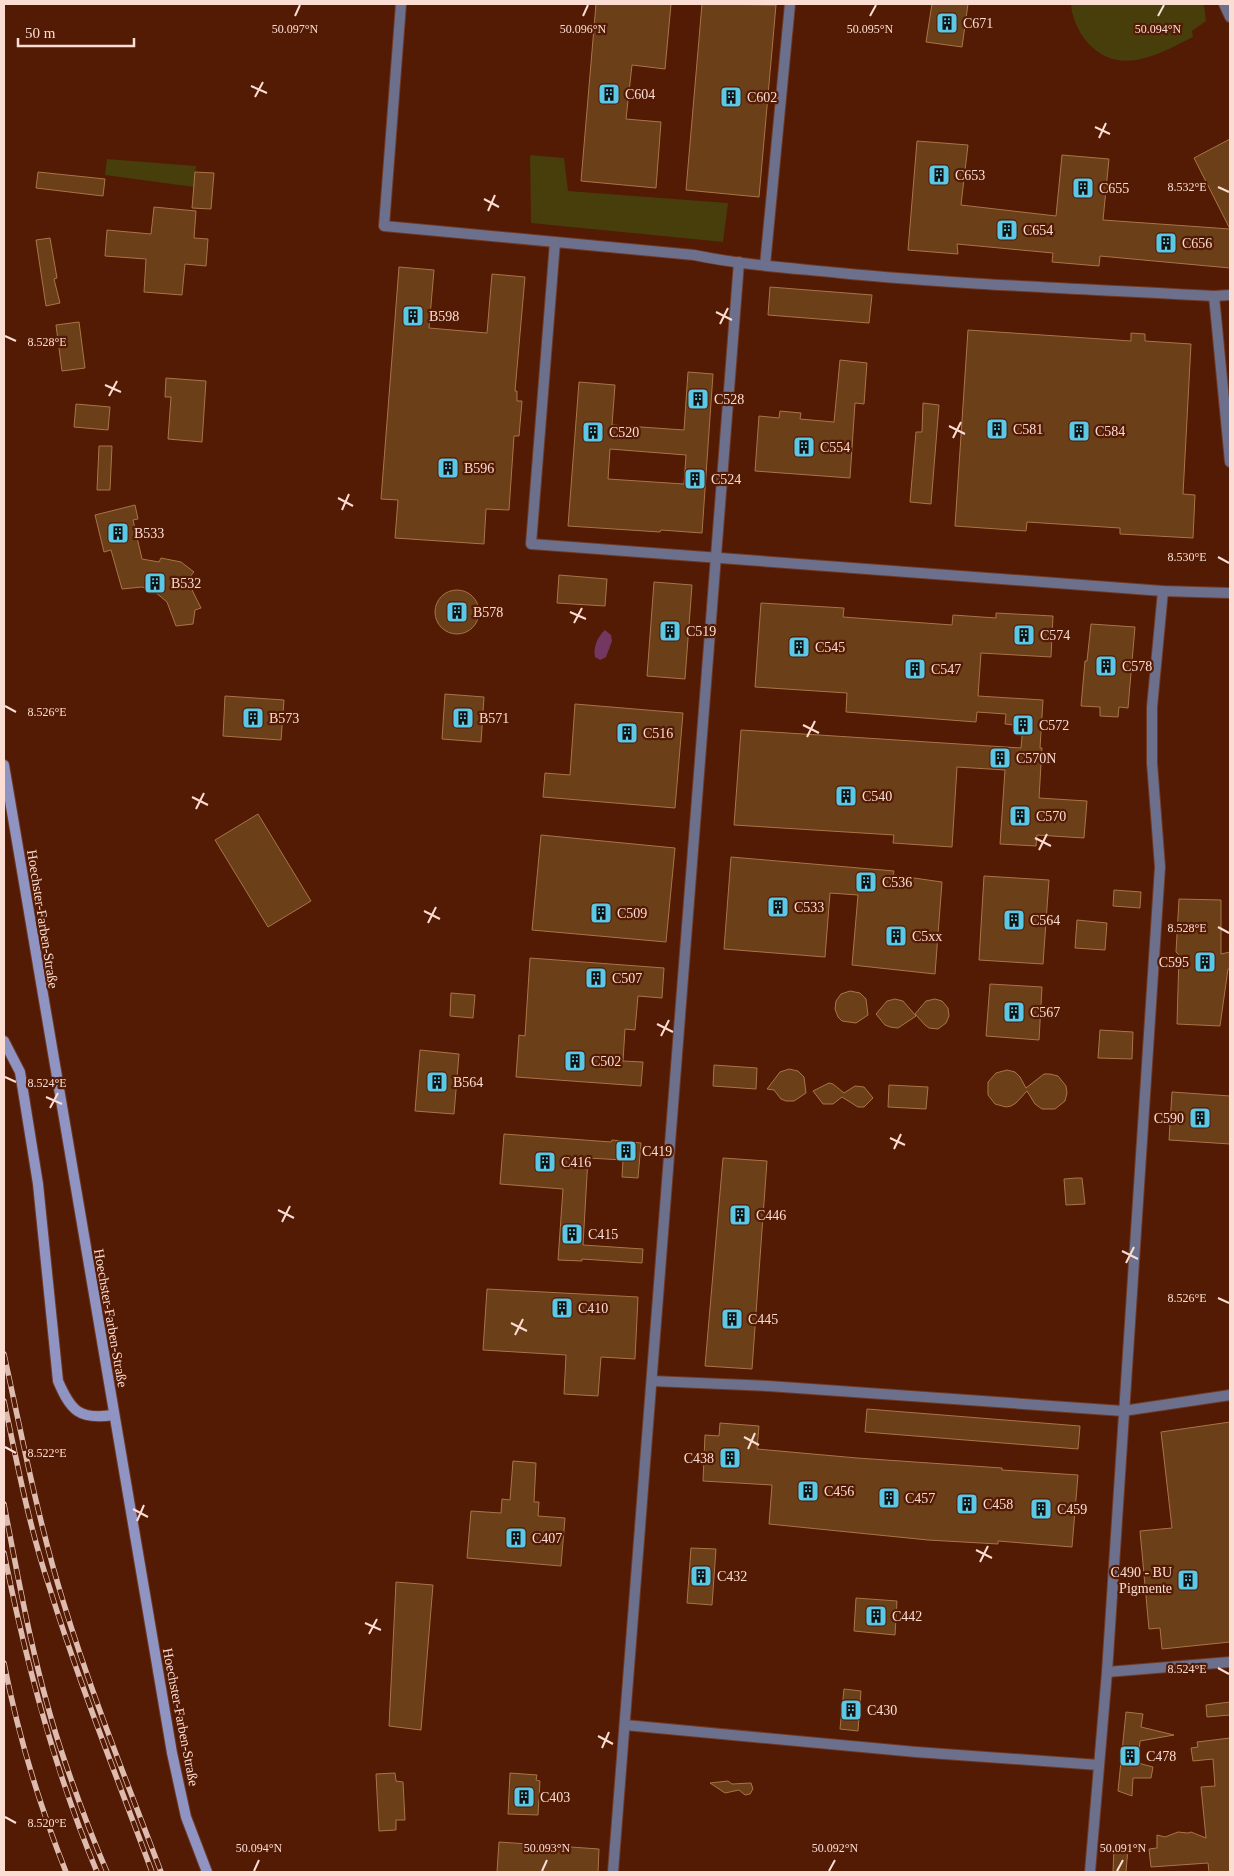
<svg xmlns="http://www.w3.org/2000/svg" width="1234" height="1876" font-family="'Times New Roman',serif">
  <style>
    .green { fill: #473e0b }
    .water { fill: #733762 }
    .building { fill: #6b3f17; stroke: #aa7448; fill-rule: evenodd }
    .lines { fill: none; stroke-linecap: round; stroke-linejoin: round }
    .minor-casing { stroke: #6e3925; stroke-width: 12 }
    .secondary-casing { stroke: #6e3925; stroke-width: 12 }
    .minor { stroke: #6c708d; stroke-width: 10 }
    .secondary { stroke: #8f94c3; stroke-width: 10 }
    .rail-casing { stroke: #debbaf; stroke-width: 5.5 }
    .rail { stroke: #531a04; stroke-width: 4; stroke-dasharray: 11; stroke-linecap: butt }
    .ticks { fill: none; stroke: #fbddd3; stroke-width: 2 }
    .labels { text-anchor: middle; stroke-width: 4.5; stroke-linejoin: round; paint-order: stroke }
    .poi-label { font-size: 14px; fill: #fbddd3; stroke: #531a04; text-anchor: start }
    .street-label { font-size: 14px; fill: #fbddd3; stroke: #531a04 }
    .ticks-label { font-size: 12px; text-anchor: middle; fill: #fbddd3; stroke: #531a04; stroke-width: 4.5; stroke-linejoin: round; paint-order: stroke }
  </style>
  <rect width="100%" height="100%" fill="#531a04"/>
  <g class="green">
    <path d="M1071 4H1204L1206 21 1192 31 1193 37C1159 54 1119 78 1087 42 1078 31 1072 18 1071 4Z"/>
    <path d="M530 155 564 158 568 191 728 203 723 242 531 223Z"/>
    <path d="M107 159 196 166 194 187 105 175Z"/>
  </g>
  <path class="water" d="M605 630 611 635 612 641 606 657 600 660 595 657C593 648 597 637 605 630Z"/>
  <g class="building">
    <path d="M596 4H671L665 69 632 65 626 119 661 122 656 188 581 181Z"/>
    <path d="M702 4 776 5 759 197 686 190Z"/>
    <path d="M932 4H968L962 47 926 42Z"/>
    <path d="M1230 139V268L1100 256 1099 266 1052 262 1053 253 957 244 958 254 908 250 917 141 968 145 961 205 1056 216 1062 155 1109 159 1103 220 1230 229 1194 158Z"/>
    <path d="M38 172 105 179 103 196 36 188Z"/>
    <path d="M195 172 214 173 211 209 192 208Z"/>
    <path d="M154 207 196 211 194 238 208 239 206 266 185 264 182 295 144 292 146 259 105 256 107 230 151 234Z"/>
    <path d="M50 238 57 278 54 279 60 303 46 306 36 240Z"/>
    <path d="M399 267 434 270 429 328 487 333 492 274 525 277 515 391H517V401H522L519 436H514L509 510 486 509 484 544 395 538 398 500 381 499Z"/>
    <path d="M770 287 872 295 869 323 768 315Z"/>
    <path d="M79 322 85 368 62 371 56 325Z"/>
    <path d="M968 330 1131 341V333L1145 334V341L1191 344 1183 494 1195 495 1193 538 1120 534V528L1027 522 1026 531 955 526Z"/>
    <path d="M840 360 867 363 864 404 855 403 850 478 755 471 759 416 779 418 780 411 801 413 800 419 834 422Z"/>
    <path d="M688 372 713 374 702 533 661 530 660 532 568 526 579 382 615 385 612 425 684 430ZM610 449 686 455 684 484 608 479Z"/>
    <path d="M166 378 206 381 202 442 168 439 171 397H165Z"/>
    <path d="M923 403 939 405 931 504 910 502 916 432H922Z"/>
    <path d="M76 404 110 407 108 430 74 427Z"/>
    <path d="M99 446H112L110 490H97Z"/>
    <path d="M135 505 138 519 133 520 142 559 159 562 161 558 181 562 194 572 187 580 201 608 195 610 193 624 176 626 167 602 154 591 142 587 122 589 111 550 104 552 95 515Z"/>
    <path d="M559 575 607 579 605 606 557 603Z"/>
    <path d="M654 582 692 585 685 679 647 676Z"/>
    <circle cx="457" cy="612" r="22"/>
    <path d="M761 603 844 608 843 617 952 625 953 615 996 618V613L1053 616 1051 657 981 653 978 696 1043 700 1040 748H1042L1039 798 1087 801 1084 838 1037 835 1036 846 1000 844 1005 770 957 767 952 847 893 843 894 835 734 825 741 730 1021 748 1023 726 1005 724 1006 714 977 712 976 722 846 712 847 693 755 687Z"/>
    <path d="M1091 624 1135 627 1128 708 1119 707 1118 717 1100 716V707L1081 706 1085 661H1087Z"/>
    <path d="M445 694 484 697 481 742 442 739Z"/>
    <path d="M225 696 284 700 281 740 223 736Z"/>
    <path d="M575 704 683 713 675 808 543 797 545 773 570 775Z"/>
    <path d="M258 814 311 901 268 927 215 840Z"/>
    <path d="M541 835 675 848 666 942 532 930Z"/>
    <path d="M731 857 894 871 893 875 942 882 935 974 852 965 858 895 830 893 825 957 724 949Z"/>
    <path d="M984 876 1049 880 1043 964 979 960Z"/>
    <path d="M1114 890 1141 892 1140 908 1113 906Z"/>
    <path d="M1179 899 1221 900V954L1230 952V969H1228L1220 1026 1177 1024 1179 955 1176 952Z"/>
    <path d="M1077 920 1107 923 1105 950 1075 948Z"/>
    <path d="M530 958 664 968 662 998 638 996 635 1030 625 1029 623 1061 643 1062 641 1086 516 1077 519 1035 525 1036Z"/>
    <path d="M990 984 1042 987 1039 1040 986 1036Z"/>
    <path d="M850 991 860 993 866 999 868 1015 856 1023 842 1021 838 1017 835 1009 836 1001 841 994Z"/>
    <path d="M451 993 475 995 473 1018 450 1016Z"/>
    <path d="M895 999 903 1001 916 1016 898 1028 890 1027 885 1025 876 1014 887 1001Z"/>
    <path d="M935 999 942 1001 948 1008 949 1016 946 1023 938 1029 929 1028 925 1025 915 1014 926 1001Z"/>
    <path d="M1100 1030 1133 1032 1132 1059 1098 1058Z"/>
    <path d="M420 1050 459 1054 454 1114 415 1111Z"/>
    <path d="M714 1065 757 1068 756 1089 713 1086Z"/>
    <path d="M789 1069 798 1071 804 1077 806 1093 794 1101H786L781 1099 774 1090 767 1089 780 1072Z"/>
    <path d="M1007 1070 1015 1072 1020 1077 1026 1088 1044 1074H1050L1058 1076 1066 1086 1067 1093 1065 1101 1055 1109H1042L1035 1104 1027 1091 1016 1103 1011 1106 1006 1107 995 1104 988 1095V1082L996 1073Z"/>
    <path d="M829 1083 833 1084 844 1093 855 1086 864 1087 873 1098 864 1107H858L842 1097 833 1104H823L813 1091Z"/>
    <path d="M889 1085 928 1087 926 1109 888 1107Z"/>
    <path d="M1172 1092 1230 1096V1144L1169 1140Z"/>
    <path d="M504 1134 611 1142 612 1140 641 1143 638 1178 622 1177 623 1160 588 1158 583 1245 643 1249 642 1263 582 1259V1261L558 1260 563 1189 500 1184Z"/>
    <path d="M723 1158 767 1161 752 1369 705 1366Z"/>
    <path d="M1076 1178H1082L1085 1204 1066 1205 1064 1179Z"/>
    <path d="M487 1289 638 1297 635 1359 601 1357 598 1396 564 1394 566 1355 483 1350Z"/>
    <path d="M867 1409 1080 1426 1078 1449 865 1432Z"/>
    <path d="M1230 1422V1642L1162 1649 1160 1628 1149 1629 1140 1531 1172 1528 1161 1432Z"/>
    <path d="M720 1423 759 1426 757 1449 857 1458 1002 1468V1470L1078 1475 1072 1547 998 1541V1544L928 1540 769 1524 772 1485 703 1481 705 1435 719 1436Z"/>
    <path d="M513 1461 536 1463 534 1502H539L538 1516 565 1518 561 1566 467 1558 471 1511 501 1513 502 1499 510 1500Z"/>
    <path d="M691 1548 716 1549 712 1605 687 1603Z"/>
    <path d="M396 1582 433 1585 421 1730 389 1726Z"/>
    <path d="M856 1598 897 1601 895 1635 854 1631Z"/>
    <path d="M844 1689 861 1691 858 1731 840 1729Z"/>
    <path d="M1230 1702V1715L1207 1717 1206 1705Z"/>
    <path d="M1126 1712 1143 1714 1141 1727 1174 1735 1140 1741 1138 1763 1153 1767 1151 1778H1133L1132 1796 1118 1791Z"/>
    <path d="M1230 1738V1872H1209L1208 1863 1151 1867 1149 1849 1157 1848V1835L1165 1837 1178 1832 1188 1833 1191 1832 1206 1838 1201 1787 1215 1786 1213 1759 1193 1761 1191 1748 1198 1747 1197 1742Z"/>
    <path d="M395 1773 396 1781 403 1782 405 1820H396V1830L379 1831 376 1774Z"/>
    <path d="M510 1773 537 1775 536 1780 540 1781 538 1815 508 1814Z"/>
    <path d="M728 1781 732 1784 751 1783 753 1789 750 1794 745 1795 739 1790 725 1793 710 1783Z"/>
    <path d="M499 1842 599 1849 598 1872H497Z"/>
    <path d="M1114 1847 1128 1848 1126 1872H1113Z"/>
  </g>
  <g class="lines">
    <g class="minor-casing">
      <g id="minor">
        <path d="M401 4 384 226 694 255C742 265 791 268 840 273 964 285 1090 289 1214 296L1230 295"/>
        <path d="M1224 4 1230 17"/>
        <path d="M555 242 531 544 1163 591 1230 593"/>
        <path d="M765 265 790 4"/>
        <path d="M1214 296 1230 462"/>
        <path d="M652 1381 768 1386 1123 1411 1230 1395"/>
        <path d="M1107 1672 1230 1662"/>
        <path d="M625 1725 916 1752 1099 1765"/>
        <path d="M613 1872 739 262"/>
        <path d="M1090 1872 1107 1672 1160 867 1152 763V707L1163 591"/>
      </g>
    </g>
    <g class="secondary-casing">
      <g id="secondary">
        <path d="M4 765 172 1753 186 1817 207 1872"/>
        <path d="M4 1041 20 1072 38 1184 58 1381C71 1411 79 1420 113 1415"/>
      </g>
    </g>
    <use href="#minor" class="minor"/>
    <use href="#secondary" class="secondary"/>
    <g class="rail-casing">
      <g id="rail">
        <path d="M4 1354C22 1437 38 1520 63 1601 91 1693 127 1782 161 1872"/>
        <path d="M4 1401C17 1463 29 1526 49 1586 79 1683 117 1777 152 1872"/>
        <path d="M4 1504C20 1589 36 1677 64 1759 77 1797 91 1835 107 1872"/>
        <path d="M4 1553C26 1663 54 1769 97 1872"/>
        <path d="M4 1663C18 1735 39 1804 66 1872"/>
      </g>
    </g>
    <use href="#rail" class="rail"/>
  </g>
  <path class="ticks" d="M295 16 300 5M583 16 588 5M870 16 876 5M1158 16 1164 5M251 86 267 93M255 97 263 82M1095 127 1110 134M1099 138 1106 123M1218 187 1229 192M484 199 499 207M488 211 495 195M716 312 732 320M720 324 728 308M5 336 16 341M105 385 121 392M109 396 117 381M949 426 965 434M953 438 961 422M338 498 353 506M342 510 349 494M1218 557 1229 563M570 612 586 619M574 623 582 608M5 706 16 712M803 725 819 733M807 737 815 721M192 797 208 805M196 809 204 793M1035 838 1051 846M1039 850 1047 834M424 911 440 919M428 923 436 907M1218 927 1229 933M657 1024 673 1032M661 1036 669 1020M5 1077 16 1082M46 1097 62 1104M50 1108 58 1093M890 1138 905 1145M894 1149 901 1134M278 1210 294 1218M282 1222 290 1206M1122 1251 1138 1259M1126 1263 1134 1247M1218 1298 1229 1303M511 1323 527 1331M515 1335 523 1319M744 1437 759 1445M5 1447 16 1453M748 1449 755 1433M133 1509 148 1517M137 1521 144 1505M976 1550 992 1558M980 1562 988 1546M365 1623 381 1630M369 1634 377 1619M1218 1668 1229 1674M598 1736 613 1744M602 1748 609 1732M5 1817 16 1823M254 1871 259 1860M542 1871 547 1860M829 1871 835 1860M1117 1871 1123 1860"/>
  <defs>
    <g id="building-square" transform="scale(1.125)"><rect x="-9" y="-9" width="18" height="18" rx="4" fill="#5bc8e6" stroke="#531a04"/><path d="M-4-6H4V6H1V3H-1V6H-4ZM-2.5-4.3h1.7v1.8h-1.7ZM.8-4.3h1.7v1.8H.8ZM-2.5-1h1.7V.8h-1.7ZM.8-1h1.7V.8H.8Z" fill="#111"/></g>
  </defs>
  <g fill-rule="evenodd">
    <use href="#building-square" x="947" y="23"/>
    <use href="#building-square" x="609" y="94"/>
    <use href="#building-square" x="731" y="97"/>
    <use href="#building-square" x="939" y="175"/>
    <use href="#building-square" x="1083" y="188"/>
    <use href="#building-square" x="1007" y="230"/>
    <use href="#building-square" x="1166" y="243"/>
    <use href="#building-square" x="413" y="316"/>
    <use href="#building-square" x="698" y="399"/>
    <use href="#building-square" x="997" y="429"/>
    <use href="#building-square" x="1079" y="431"/>
    <use href="#building-square" x="593" y="432"/>
    <use href="#building-square" x="804" y="447"/>
    <use href="#building-square" x="448" y="468"/>
    <use href="#building-square" x="695" y="479"/>
    <use href="#building-square" x="118" y="533"/>
    <use href="#building-square" x="155" y="583"/>
    <use href="#building-square" x="457" y="612"/>
    <use href="#building-square" x="670" y="631"/>
    <use href="#building-square" x="1024" y="635"/>
    <use href="#building-square" x="799" y="647"/>
    <use href="#building-square" x="1106" y="666"/>
    <use href="#building-square" x="915" y="669"/>
    <use href="#building-square" x="253" y="718"/>
    <use href="#building-square" x="463" y="718"/>
    <use href="#building-square" x="1023" y="725"/>
    <use href="#building-square" x="627" y="733"/>
    <use href="#building-square" x="1000" y="758"/>
    <use href="#building-square" x="846" y="796"/>
    <use href="#building-square" x="1020" y="816"/>
    <use href="#building-square" x="866" y="882"/>
    <use href="#building-square" x="778" y="907"/>
    <use href="#building-square" x="601" y="913"/>
    <use href="#building-square" x="1014" y="920"/>
    <use href="#building-square" x="896" y="936"/>
    <use href="#building-square" x="1205" y="962"/>
    <use href="#building-square" x="596" y="978"/>
    <use href="#building-square" x="1014" y="1012"/>
    <use href="#building-square" x="575" y="1061"/>
    <use href="#building-square" x="437" y="1082"/>
    <use href="#building-square" x="1200" y="1118"/>
    <use href="#building-square" x="626" y="1151"/>
    <use href="#building-square" x="545" y="1162"/>
    <use href="#building-square" x="740" y="1215"/>
    <use href="#building-square" x="572" y="1234"/>
    <use href="#building-square" x="562" y="1308"/>
    <use href="#building-square" x="732" y="1319"/>
    <use href="#building-square" x="730" y="1458"/>
    <use href="#building-square" x="808" y="1491"/>
    <use href="#building-square" x="889" y="1498"/>
    <use href="#building-square" x="967" y="1504"/>
    <use href="#building-square" x="1041" y="1509"/>
    <use href="#building-square" x="516" y="1538"/>
    <use href="#building-square" x="701" y="1576"/>
    <use href="#building-square" x="1188" y="1580"/>
    <use href="#building-square" x="876" y="1616"/>
    <use href="#building-square" x="851" y="1710"/>
    <use href="#building-square" x="1130" y="1756"/>
    <use href="#building-square" x="524" y="1797"/>
  </g>
  <g class="labels">
    <g class="poi-label">
      <text x="963" y="28">C671</text>
      <text x="625" y="99">C604</text>
      <text x="747" y="102">C602</text>
      <text x="955" y="180">C653</text>
      <text x="1099" y="193">C655</text>
      <text x="1023" y="235">C654</text>
      <text x="1182" y="248">C656</text>
      <text x="429" y="321">B598</text>
      <text x="714" y="404">C528</text>
      <text x="1013" y="434">C581</text>
      <text x="1095" y="436">C584</text>
      <text x="609" y="437">C520</text>
      <text x="820" y="452">C554</text>
      <text x="464" y="473">B596</text>
      <text x="711" y="484">C524</text>
      <text x="134" y="538">B533</text>
      <text x="171" y="588">B532</text>
      <text x="473" y="617">B578</text>
      <text x="686" y="636">C519</text>
      <text x="1040" y="640">C574</text>
      <text x="815" y="652">C545</text>
      <text x="1122" y="671">C578</text>
      <text x="931" y="674">C547</text>
      <text x="269" y="723">B573</text>
      <text x="479" y="723">B571</text>
      <text x="1039" y="730">C572</text>
      <text x="643" y="738">C516</text>
      <text x="1016" y="763">C570N</text>
      <text x="862" y="801">C540</text>
      <text x="1036" y="821">C570</text>
      <text x="882" y="887">C536</text>
      <text x="794" y="912">C533</text>
      <text x="617" y="918">C509</text>
      <text x="1030" y="925">C564</text>
      <text x="912" y="941">C5xx</text>
      <text x="1189" y="967" text-anchor="end">C595</text>
      <text x="612" y="983">C507</text>
      <text x="1030" y="1017">C567</text>
      <text x="591" y="1066">C502</text>
      <text x="453" y="1087">B564</text>
      <text x="1184" y="1123" text-anchor="end">C590</text>
      <text x="642" y="1156">C419</text>
      <text x="561" y="1167">C416</text>
      <text x="756" y="1220">C446</text>
      <text x="588" y="1239">C415</text>
      <text x="578" y="1313">C410</text>
      <text x="748" y="1324">C445</text>
      <text x="714" y="1463" text-anchor="end">C438</text>
      <text x="824" y="1496">C456</text>
      <text x="905" y="1503">C457</text>
      <text x="983" y="1509">C458</text>
      <text x="1057" y="1514">C459</text>
      <text x="532" y="1543">C407</text>
      <text x="1172" y="1577" text-anchor="end">C490 - BU<tspan x="1172" dy="16">Pigmente</tspan></text>
      <text x="717" y="1581">C432</text>
      <text x="892" y="1621">C442</text>
      <text x="867" y="1715">C430</text>
      <text x="1146" y="1761">C478</text>
      <text x="540" y="1802">C403</text>
    </g>
    <g class="street-label">
      <text transform="translate(43 919) rotate(81)" y="5">Hoechster-Farben-Straße</text>
      <text transform="translate(111 1318) rotate(80)" y="5">Hoechster-Farben-Straße</text>
      <text transform="translate(181 1717) rotate(79)" y="5">Hoechster-Farben-Straße</text>
    </g>
  </g>
  <g class="ticks-label">
    <text x="295" y="33">50.097°N</text>
    <text x="583" y="33">50.096°N</text>
    <text x="870" y="33">50.095°N</text>
    <text x="1158" y="33">50.094°N</text>
    <text x="1187" y="191">8.532°E</text>
    <text x="47" y="346">8.528°E</text>
    <text x="1187" y="561">8.530°E</text>
    <text x="47" y="716">8.526°E</text>
    <text x="1187" y="932">8.528°E</text>
    <text x="47" y="1087">8.524°E</text>
    <text x="1187" y="1302">8.526°E</text>
    <text x="47" y="1457">8.522°E</text>
    <text x="1187" y="1673">8.524°E</text>
    <text x="47" y="1827">8.520°E</text>
    <text x="259" y="1852">50.094°N</text>
    <text x="547" y="1852">50.093°N</text>
    <text x="835" y="1852">50.092°N</text>
    <text x="1123" y="1852">50.091°N</text>
  </g>
  <rect width="1234" height="1876" fill="none" stroke="#fbddd3" stroke-width="10"/>
  <path d="M18 38v8h116v-8" fill="none" stroke="#fbddd3" stroke-width="2.5"/>
  <text x="25" y="38" font-size="15" fill="#fbddd3" stroke="#531a04" stroke-width="4" paint-order="stroke">50 m</text>
</svg>
